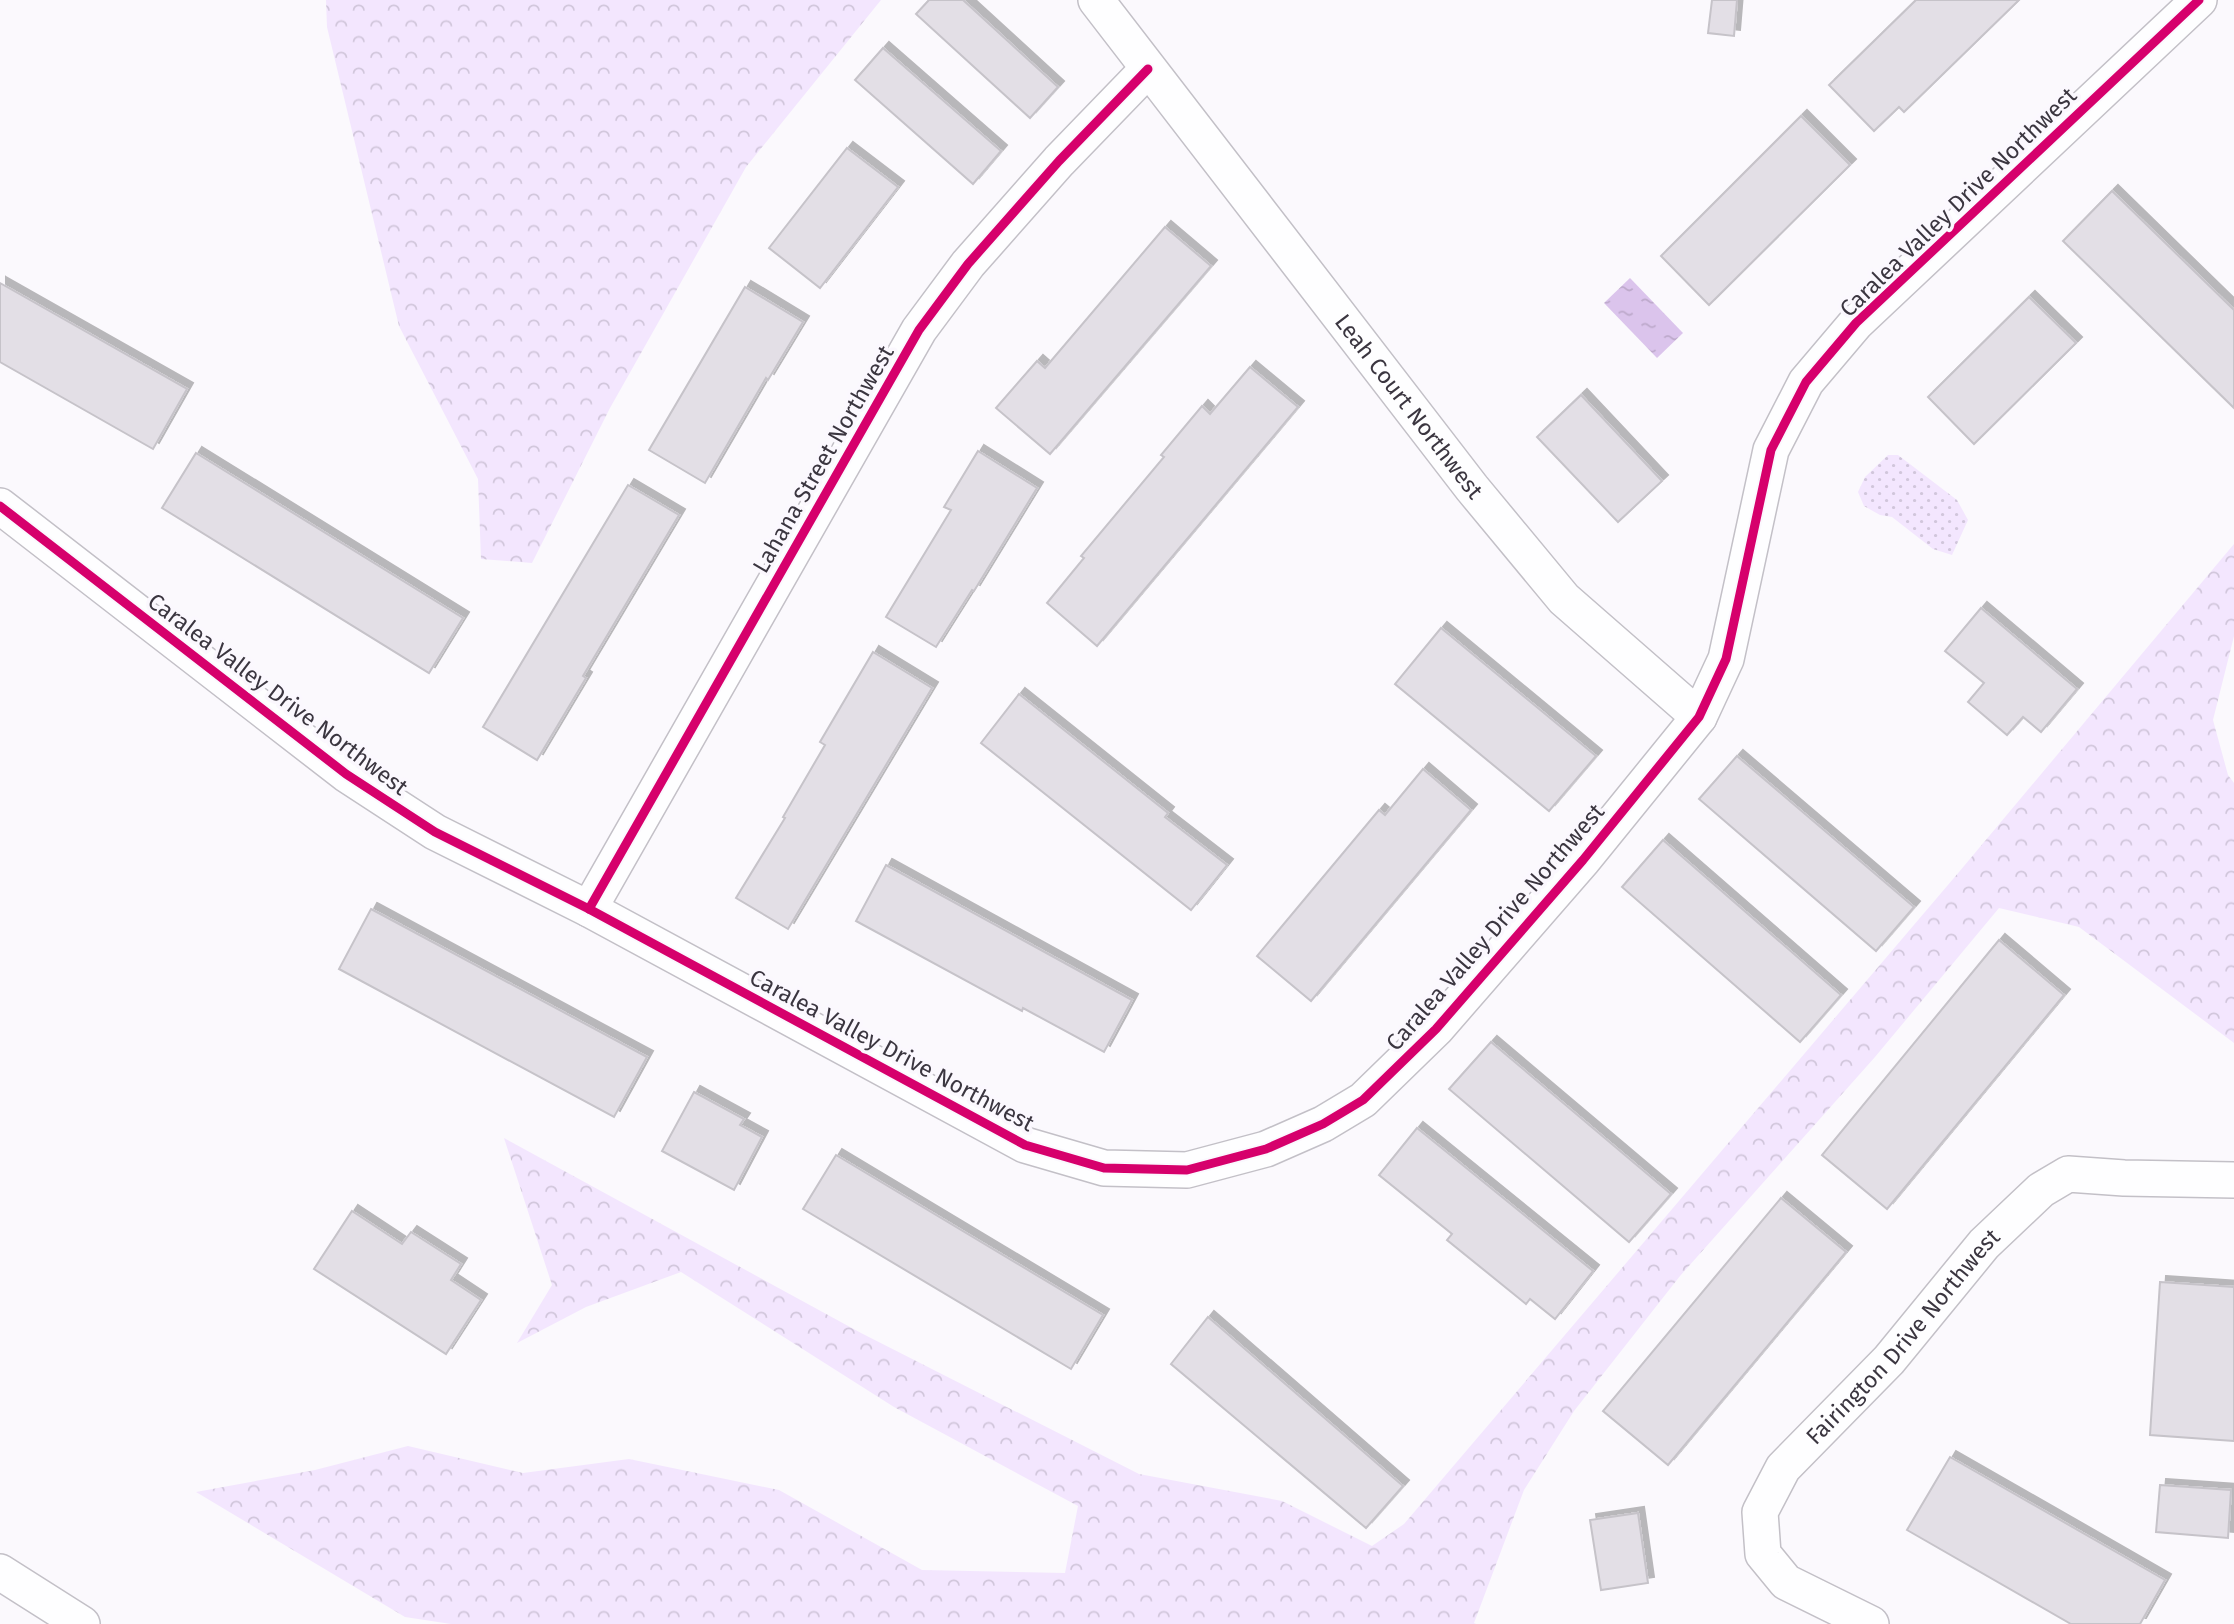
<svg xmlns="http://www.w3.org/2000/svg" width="2234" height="1624" font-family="'Fira Sans',sans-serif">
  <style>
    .forest { fill: url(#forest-crowns) }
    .park { fill: url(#park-dots) }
    .water { fill: url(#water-ripples) }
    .building { fill: #e3dfe6; stroke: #c6c3c9; stroke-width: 2; filter: url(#shadow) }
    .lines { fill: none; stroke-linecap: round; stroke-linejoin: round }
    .street-casing { stroke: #c3c0c7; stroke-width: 38 }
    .street { stroke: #fefeff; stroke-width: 35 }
    .cycleway-casing { stroke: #fbf8fe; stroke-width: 13 }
    .cycleway { stroke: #d6006c; stroke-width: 9 }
    .labels { text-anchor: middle; stroke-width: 7; stroke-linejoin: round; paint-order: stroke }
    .street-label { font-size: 23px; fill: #3b3640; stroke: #fbf8fe }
  </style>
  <defs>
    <pattern id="forest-crowns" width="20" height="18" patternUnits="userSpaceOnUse" patternTransform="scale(1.75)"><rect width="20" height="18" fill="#f3e6fe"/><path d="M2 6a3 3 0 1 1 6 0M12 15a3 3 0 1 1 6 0" fill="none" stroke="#d1c6db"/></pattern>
    <pattern id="park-dots" width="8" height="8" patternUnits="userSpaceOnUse" patternTransform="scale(1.75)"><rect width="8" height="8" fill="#f3e6fe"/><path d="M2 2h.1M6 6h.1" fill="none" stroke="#d1c6db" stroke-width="1.8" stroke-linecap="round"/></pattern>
    <pattern id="water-ripples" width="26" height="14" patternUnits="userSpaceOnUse" patternTransform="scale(1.75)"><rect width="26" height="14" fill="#dbc4ec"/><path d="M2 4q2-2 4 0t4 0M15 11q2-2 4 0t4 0" fill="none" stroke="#bda9cb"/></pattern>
    <filter id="shadow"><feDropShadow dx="6" dy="-6" stdDeviation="0" flood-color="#0004"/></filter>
  </defs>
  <rect width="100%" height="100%" fill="#fbf9fd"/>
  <g class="forest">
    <path d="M326 0H881L746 167 610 408 532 563 481 559 478 479 399 326 327 27Z"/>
    <path d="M2234 544V636L2213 720 2228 775 2234 783V1043L2079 927 1999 908 1875 1057 1680 1276 1574 1411 1524 1490 1474 1623 1476 1624H451L405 1617 196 1492 315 1470 408 1446 523 1473 629 1459 779 1490 922 1570 1065 1573 1078 1506 894 1407 681 1272 586 1307 517 1343 552 1285 504 1138 861 1333 1139 1474 1282 1501 1372 1546 1404 1524 1959 872Z"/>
  </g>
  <path class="park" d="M1888 455H1898L1957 500 1968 520 1952 555 1933 549 1892 517 1880 515 1864 506 1858 492 1865 477Z"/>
  <path class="water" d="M1630 278 1683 333 1657 358 1604 303Z"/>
  <g class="building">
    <path d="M929 0H963L1058 87 1030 118 916 14Z"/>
    <path d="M1712 0H1737L1734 36 1708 33Z"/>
    <path d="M1916 0H2019L1904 112 1899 107 1874 131 1829 85Z"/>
    <path d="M883 48 1001 151 973 184 855 80Z"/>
    <path d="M1801 116 1850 165 1709 305 1661 256Z"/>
    <path d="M847 148 898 187 820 288 769 248Z"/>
    <path d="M2112 191 2234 310V408L2063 241Z"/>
    <path d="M1165 227 1211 266 1050 454 996 408 1037 361 1045 368Z"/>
    <path d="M0 283 187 389 153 449 0 362Z"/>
    <path d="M745 287 803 322 768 380 766 378 705 483 649 450Z"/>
    <path d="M2029 297 2076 343 1974 444 1928 397Z"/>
    <path d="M1250 367 1298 407 1097 646 1047 603 1084 558 1081 556 1164 457 1161 455 1202 406 1210 414Z"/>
    <path d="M1581 395 1662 481 1618 522 1537 437Z"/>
    <path d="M978 451 1037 488 974 591 972 590 936 647 886 617 951 510 944 507Z"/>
    <path d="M196 453 463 618 429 673 162 508Z"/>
    <path d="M628 485 679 515 583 676 586 678 537 760 483 727Z"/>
    <path d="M1981 608 2077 689 2041 732 2023 717 2007 735 1968 702 1984 683 1945 651Z"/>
    <path d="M1441 628 1596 756 1549 811 1395 684Z"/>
    <path d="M873 652 932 688 788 929 736 898 785 818 783 817 825 745 820 742Z"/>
    <path d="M1019 694 1168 813 1165 817 1227 865 1191 910 981 743Z"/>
    <path d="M1737 756 1914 907 1876 951 1699 799Z"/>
    <path d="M1423 769 1471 810 1311 1001 1257 956 1379 810 1385 815Z"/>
    <path d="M1663 840 1841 995 1800 1042 1622 887Z"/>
    <path d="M886 865 1132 1000 1104 1052 1023 1008 1022 1011 856 921Z"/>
    <path d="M371 909 647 1057 614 1117 339 969Z"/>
    <path d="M1999 940 2064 995 1887 1209 1822 1155Z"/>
    <path d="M1491 1042 1671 1194 1629 1242 1449 1089Z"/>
    <path d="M694 1092 744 1119 740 1125 762 1137 734 1190 662 1151Z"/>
    <path d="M1417 1128 1593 1271 1555 1319 1530 1299 1526 1304 1447 1240 1452 1234 1379 1175Z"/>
    <path d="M836 1155 1103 1315 1071 1369 803 1209Z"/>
    <path d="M1781 1198 1846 1252 1668 1465 1603 1411Z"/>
    <path d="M352 1211 402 1244 411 1232 461 1264 451 1280 481 1300 446 1354 314 1269Z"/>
    <path d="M2160 1282 2234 1287V1441L2150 1435Z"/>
    <path d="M1208 1317 1403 1486 1366 1528 1171 1364Z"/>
    <path d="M1950 1457 2165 1580 2140 1624H2071L1907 1530Z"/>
    <path d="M2160 1485 2231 1490 2228 1538 2156 1532Z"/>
    <path d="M1638 1513 1648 1583 1601 1590 1590 1520Z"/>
  </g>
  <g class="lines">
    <g class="street-casing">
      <g id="street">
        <path id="s1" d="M1096 0 1472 488 1564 599 1699 717"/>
        <path d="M0 506 346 774 435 832 589 909 1025 1145 1104 1168 1187 1170 1266 1149 1323 1124 1363 1100 1436 1029 1583 860 1699 717 1726 659 1771 450 1806 382 1856 323 2199 0"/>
        <path d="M589 909 919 330 968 264 1059 161 1148 69"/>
        <path d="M0 1572 82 1624"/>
        <path id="s2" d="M1871 1624 1786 1582 1763 1554 1760 1512 1783 1468 1889 1360 1984 1244 2041 1190 2068 1174 2124 1178 2234 1180"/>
      </g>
    </g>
    <use href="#street" class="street"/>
    <g class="cycleway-casing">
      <g id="cycleway">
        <path d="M0 506 346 774 435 832 589 909 1025 1145 1104 1168 1187 1170 1266 1149 1323 1124 1363 1100 1436 1029 1583 860 1699 717 1726 659 1771 450 1806 382 1856 323 2199 0"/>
        <path d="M589 909 919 330 968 264 1059 161 1148 69"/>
      </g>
    </g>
    <use href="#cycleway" class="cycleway"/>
  </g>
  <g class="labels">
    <g class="street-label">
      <text transform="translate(1958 202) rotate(-44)" y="8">Caralea Valley Drive Northwest</text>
      <text dy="8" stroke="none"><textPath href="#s1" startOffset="513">Leah Court Northwest</textPath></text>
      <text transform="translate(823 459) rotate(-60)" y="8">Lahana Street Northwest</text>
      <text transform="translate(278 694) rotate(37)" y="8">Caralea Valley Drive Northwest</text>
      <text transform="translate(1495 927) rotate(-49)" y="8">Caralea Valley Drive Northwest</text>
      <text transform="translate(892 1050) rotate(28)" y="8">Caralea Valley Drive Northwest</text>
      <text dy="8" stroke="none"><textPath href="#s2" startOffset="401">Fairington Drive Northwest</textPath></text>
    </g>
  </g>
</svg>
